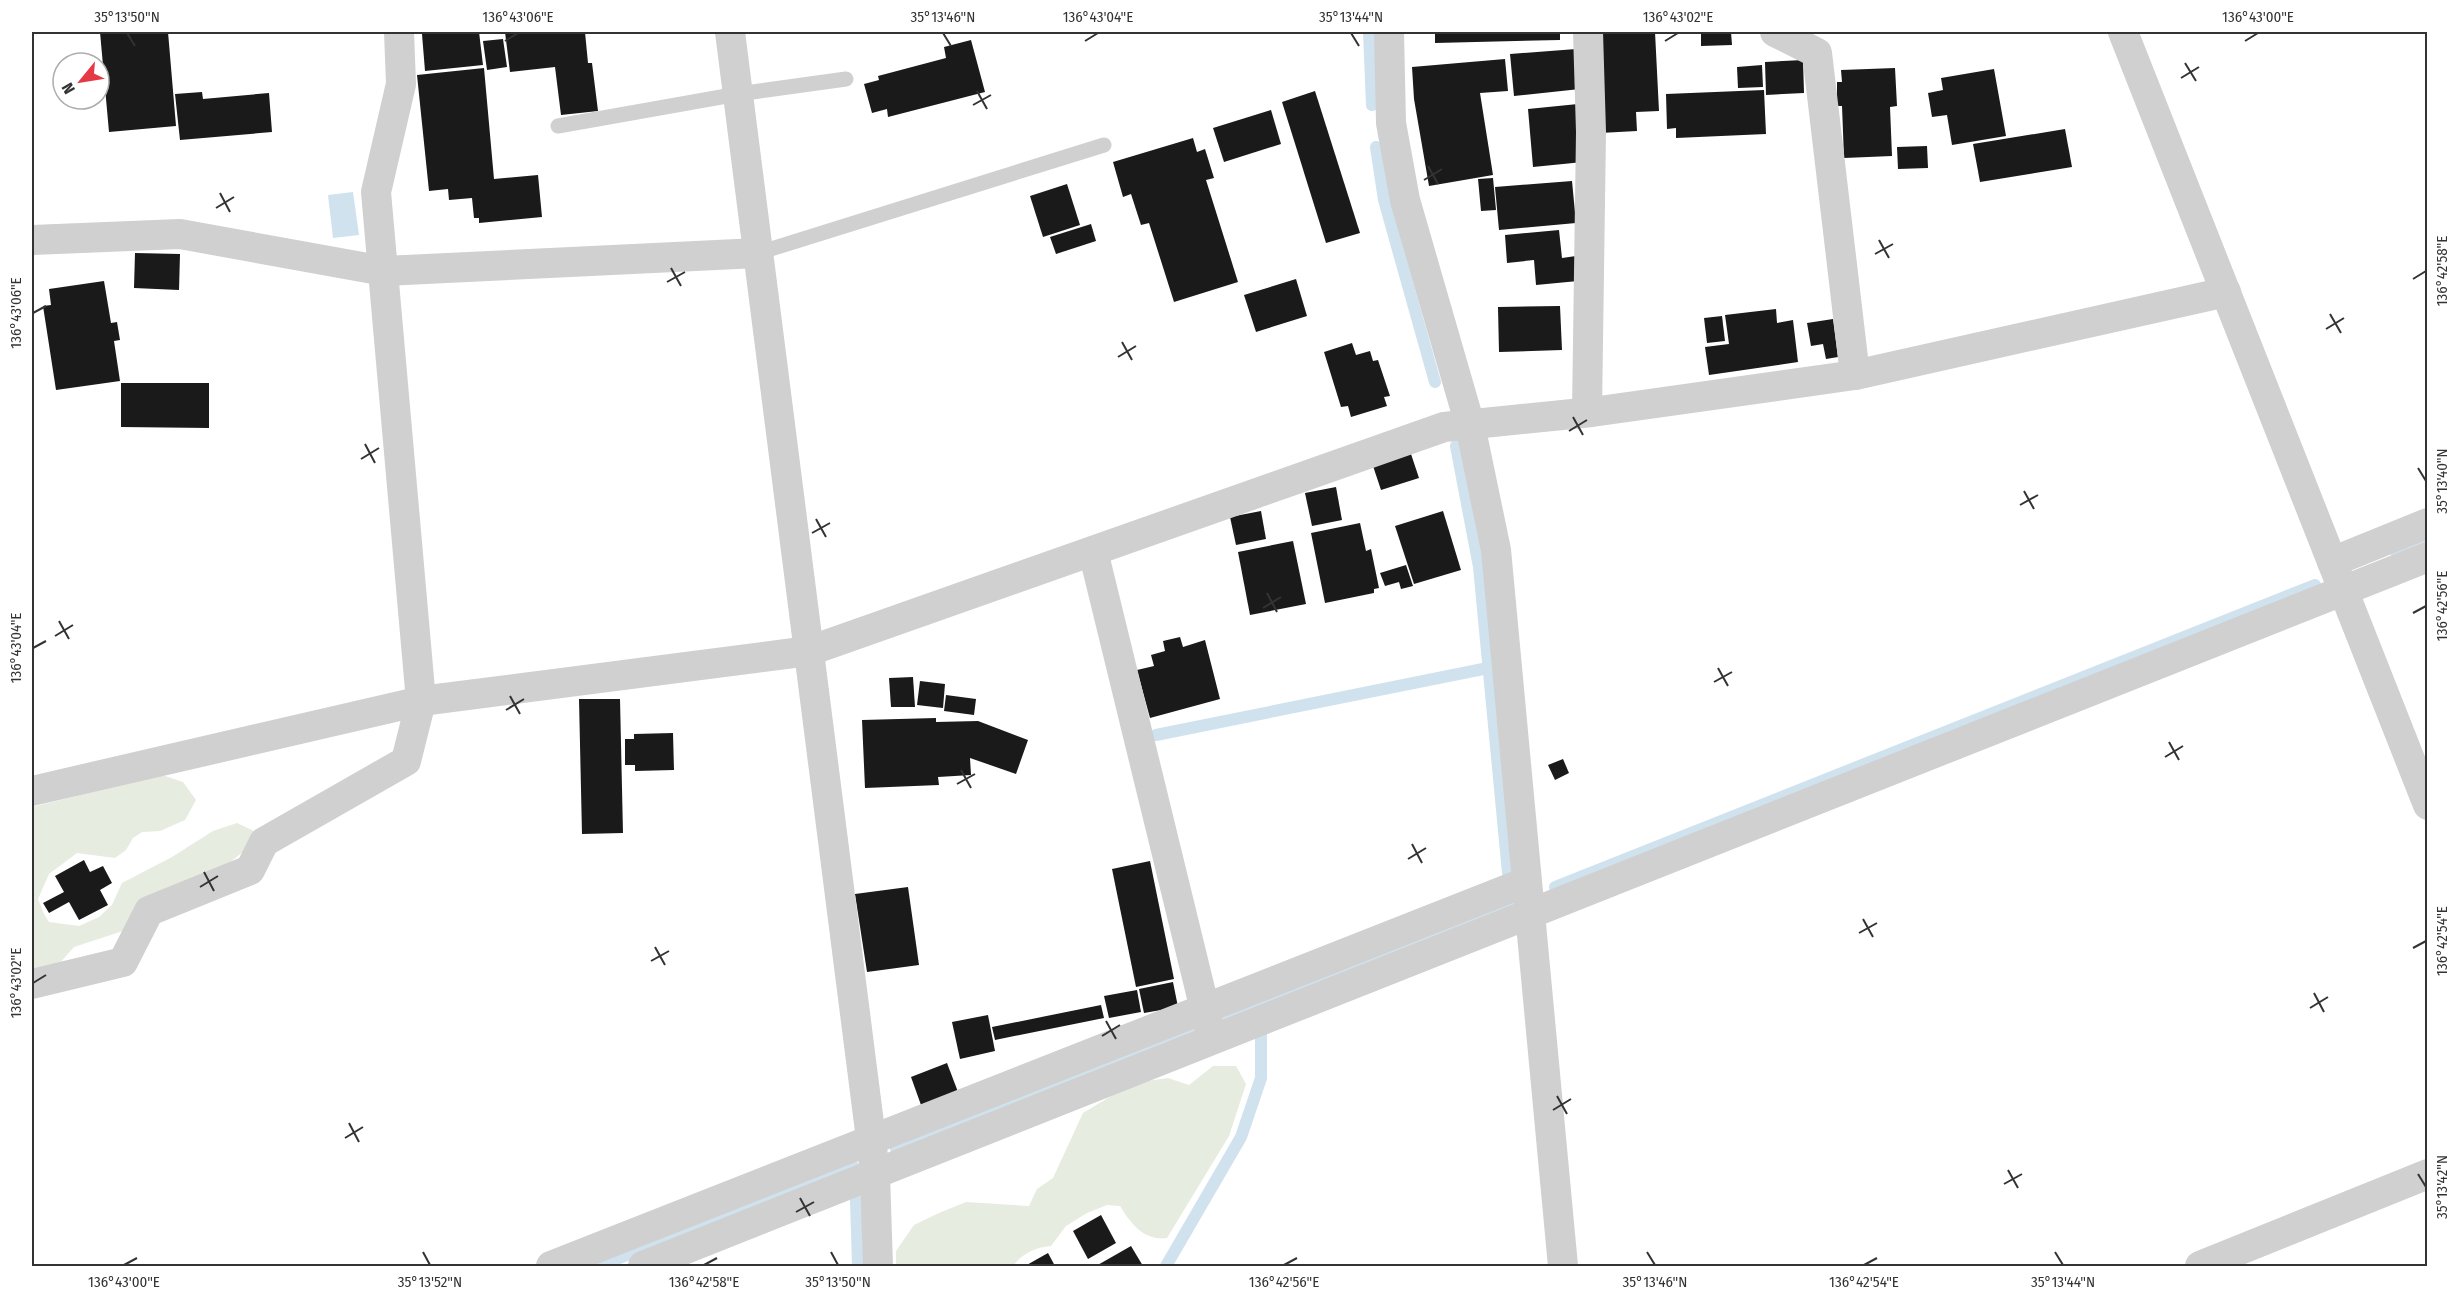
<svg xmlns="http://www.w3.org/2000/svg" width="2459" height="1298" font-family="'Fira Sans Condensed',sans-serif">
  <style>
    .green { fill: #e6ecdf }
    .water { fill: #cfe2ee }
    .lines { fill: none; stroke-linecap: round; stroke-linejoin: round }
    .stream { stroke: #cfe2ee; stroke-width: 12 }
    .building { fill: #1a1a1a }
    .lane { stroke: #d0d0d0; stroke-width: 15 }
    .street { stroke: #d0d0d0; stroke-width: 30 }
    .ticks { fill: none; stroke: #333; stroke-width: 2 }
    .neatline { fill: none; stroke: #333; stroke-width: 2 }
    .ticks-label { font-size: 15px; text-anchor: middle; fill: #333 }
  </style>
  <rect width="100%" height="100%" fill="#fff"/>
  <g class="green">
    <path d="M162 775 183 782 196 800 185 820 160 831 142 832 133 838 126 850 115 858 77 853 49 874 38 899 44 914 49 922 79 926 99 917 112 905 122 883 172 857 213 831 237 823 256 832 244 851 224 867 123 931 74 947 58 965 32 972V807Z"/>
    <path d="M1213 1066H1236L1246 1084 1229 1136 1167 1238C1144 1241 1131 1224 1120 1206L1107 1205 1087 1213 1066 1226 1051 1246C1034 1248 1023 1253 1013 1266H896V1251L914 1225 939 1213 966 1202 1029 1206 1037 1189 1053 1178 1083 1113 1133 1083 1168 1078 1189 1085Z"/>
  </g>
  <path class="water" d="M353 192 359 235 333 238 328 195Z"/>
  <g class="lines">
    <g class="stream">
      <path d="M1369 32 1372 105"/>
      <path d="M1376 147 1384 200 1435 382"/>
      <path d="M1456 446 1479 567 1508 873"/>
      <path d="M2396 552 2428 540"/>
      <path d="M1156 735 1488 668"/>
      <path d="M1555 887 2315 585"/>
      <path d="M1228 1016 1509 905"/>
      <path d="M896 1149 1194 1030"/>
      <path d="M856 1200 858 1266"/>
      <path d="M599 1266 853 1166"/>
      <path d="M1166 1266 1241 1137 1261 1078V1036"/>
    </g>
  </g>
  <g class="building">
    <path d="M100 32H168L176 126 109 132Z"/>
    <path d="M450 32H479L483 65 425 71 422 34Z"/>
    <path d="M505 32H585L588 63H592L598 111 561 115 555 67 510 72Z"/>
    <path d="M1435 32H1560V40L1435 43Z"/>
    <path d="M1595 32H1655L1659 111 1636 112 1637 131 1600 133Z"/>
    <path d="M1701 32H1731L1732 45 1701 46Z"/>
    <path d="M503 39 507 67 487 70 483 41Z"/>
    <path d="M971 40 985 92 888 117 887 109 872 113 864 84 879 80 878 76 946 58 944 47Z"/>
    <path d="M1576 49 1580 89 1514 96 1510 54Z"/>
    <path d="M1505 59 1508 91 1480 93 1493 175 1429 186 1414 99 1412 67Z"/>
    <path d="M1803 60 1804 93 1766 95 1765 62Z"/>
    <path d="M1762 65 1763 87 1738 88 1737 67Z"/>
    <path d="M484 68 494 179 538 175 542 217 479 223V218H474L472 198 449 200 448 189 429 191 417 75Z"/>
    <path d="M1895 68 1897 106 1890 107 1892 156 1844 158 1842 106H1837V82H1842L1841 70Z"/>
    <path d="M1994 69 2006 136 1952 145 1947 115 1932 117 1928 93 1943 90 1941 78Z"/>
    <path d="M1764 90 1766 134 1676 138V128L1667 129 1666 94Z"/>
    <path d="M1315 91 1360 233 1326 243 1282 102Z"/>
    <path d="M202 92 203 99 269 93 272 132 180 140 175 94Z"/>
    <path d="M1578 104 1583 162 1533 167 1528 109Z"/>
    <path d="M1271 110 1281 144 1224 162 1213 128Z"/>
    <path d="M2065 129 2072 167 1980 182 1973 144Z"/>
    <path d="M1193 138 1197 152 1205 149 1214 178 1206 180 1238 282 1174 302 1149 223 1141 225 1131 194 1123 197 1113 162Z"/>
    <path d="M1927 146 1928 168 1898 169 1897 147Z"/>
    <path d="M1493 178 1496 210 1481 211 1478 179Z"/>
    <path d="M1572 181 1576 223 1499 230 1495 187Z"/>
    <path d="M1067 184 1080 225 1043 237 1030 196Z"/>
    <path d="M1091 224 1096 241 1056 254 1050 237Z"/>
    <path d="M1559 230 1562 258 1576 256 1578 281 1536 285 1534 260 1507 263 1505 235Z"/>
    <path d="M135 253 180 254 179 290 134 288Z"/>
    <path d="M1296 279 1307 316 1256 332 1244 295Z"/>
    <path d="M104 281 111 323 117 322 120 340 114 341 120 381 56 390 43 306 51 305 49 289Z"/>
    <path d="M1560 306 1562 350 1499 352 1498 307Z"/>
    <path d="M1776 309 1777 323 1793 320 1798 362 1709 375 1705 347 1729 344 1725 315Z"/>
    <path d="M1722 316 1725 341 1707 343 1704 318Z"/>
    <path d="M1833 319 1838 357 1826 359 1823 344 1811 346 1807 323Z"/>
    <path d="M1352 343 1356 355 1370 351 1373 361 1378 360 1390 396 1384 397 1387 406 1351 417 1348 406 1341 407 1324 352Z"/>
    <path d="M121 383H209V428L121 427Z"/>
    <path d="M1411 454 1419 478 1381 490 1373 466Z"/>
    <path d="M1336 487 1342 520 1312 526 1305 493Z"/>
    <path d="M1261 511 1266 539 1236 545 1230 517Z"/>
    <path d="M1443 511 1461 570 1414 584 1395 526Z"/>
    <path d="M1360 523 1366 551 1371 549 1379 588 1374 589V593L1325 603 1311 533Z"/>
    <path d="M1293 541 1306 604 1250 615 1238 552Z"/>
    <path d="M1406 565 1413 586 1401 589 1399 582 1385 586 1380 573Z"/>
    <path d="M1180 637 1183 647 1205 640 1220 699 1150 718 1137 670 1154 666 1151 655 1165 651 1163 641Z"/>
    <path d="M913 677 915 707H891L889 678Z"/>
    <path d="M920 681 945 684 943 708 917 705Z"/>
    <path d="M946 695 976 699 974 715 944 711Z"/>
    <path d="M579 699H620L623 833 582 834Z"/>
    <path d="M936 718V722L978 721 1028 740 1016 774 970 758 971 775 938 777 939 785 865 788 862 720Z"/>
    <path d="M673 733 674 770 635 771V765H625V739H634V734Z"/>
    <path d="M1563 759 1569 773 1555 780 1548 765Z"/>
    <path d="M84 860 90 872 103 866 112 883 100 890 108 905 79 920 69 902 49 913 43 903 64 892 55 876Z"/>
    <path d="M1150 861 1174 979 1136 987 1112 869Z"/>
    <path d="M908 887 919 965 867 972 855 894Z"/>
    <path d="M1173 982 1178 1007 1144 1013 1139 989Z"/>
    <path d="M1137 990 1141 1012 1109 1018 1104 996Z"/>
    <path d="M1101 1005 1104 1018 995 1040 992 1027Z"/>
    <path d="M988 1015 995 1051 960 1059 952 1022Z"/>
    <path d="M947 1063 958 1092 921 1105 911 1077Z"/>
    <path d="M1101 1215 1116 1243 1088 1259 1073 1231Z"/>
    <path d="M1131 1246 1143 1266H1096Z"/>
    <path d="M1048 1253 1055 1266H1025Z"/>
  </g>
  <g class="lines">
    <g class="lane">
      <path d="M558 126 738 94 846 79"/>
      <path d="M758 253 1104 145"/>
    </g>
    <g class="street">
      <path d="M730 32 871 1139 875 1174 878 1266"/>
      <path d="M1389 32 1391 123 1405 200 1470 425 1496 550 1563 1266"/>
      <path d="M1775 32 1817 53 1855 375"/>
      <path d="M2123 32 2428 805"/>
      <path d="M32 240 180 234 384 271 758 253"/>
      <path d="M1587 412 1591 132 1588 32"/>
      <path d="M1093 551 1209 1026"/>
      <path d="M2332 562 2428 523"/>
      <path d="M32 791 421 701 809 651 1444 427 1592 412 1855 375 2226 292"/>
      <path d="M32 984 123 962 149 911 250 870 264 842 406 761 421 701 376 192 401 84 399 32"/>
      <path d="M551 1266 1526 882"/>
      <path d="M643 1266 2428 557"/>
      <path d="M2200 1266 2428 1174"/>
    </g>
  </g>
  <path class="ticks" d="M127 33 135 46M943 33 951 46M1351 33 1359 46M505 41 518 33M1085 41 1098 33M1665 41 1678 33M2245 41 2258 33M2185 63 2196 81M2181 78 2199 67M977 91 987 109M973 105 991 95M1428 166 1438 184M1424 180 1442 169M220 193 230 212M216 208 234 197M1879 240 1889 258M1875 254 1893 244M671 268 681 286M2413 279 2426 271M667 282 685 272M33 313 46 306M2330 314 2341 333M2326 329 2344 318M1122 342 1132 360M1118 357 1136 346M1573 417 1583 435M1569 431 1587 420M365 444 375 463M361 459 379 448M2418 468 2426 481M2024 491 2034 509M2020 505 2038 495M816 519 826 537M812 533 830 523M1267 593 1277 612M1263 608 1281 597M2413 613 2426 606M59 621 69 639M55 636 73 625M33 648 46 641M1718 668 1728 686M1714 682 1732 672M510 696 520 714M506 710 524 699M2169 742 2179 760M2165 757 2183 746M961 770 971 788M957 784 975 774M1412 844 1422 863M1408 859 1426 848M204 872 214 891M200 887 218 876M1863 919 1873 937M1859 933 1877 923M655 947 665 965M2413 948 2426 941M651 961 669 951M33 983 46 975M2314 993 2324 1012M2310 1008 2328 997M1106 1021 1116 1039M1102 1036 1120 1025M1557 1096 1567 1114M1553 1110 1571 1099M349 1123 359 1142M345 1138 363 1127M2008 1170 2018 1188M2418 1174 2426 1187M2004 1184 2022 1174M800 1198 810 1216M796 1212 814 1202M423 1252 430 1265M831 1252 838 1265M1647 1252 1655 1265M2055 1252 2063 1265M124 1265 137 1258M704 1265 717 1258M1284 1265 1297 1258M1864 1265 1877 1258"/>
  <rect width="2459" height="1298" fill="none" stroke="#ffffff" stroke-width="66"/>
  <g transform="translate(81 81) rotate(240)"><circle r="28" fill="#ffffff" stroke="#adadad" stroke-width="1.5"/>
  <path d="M0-4.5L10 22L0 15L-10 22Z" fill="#e63946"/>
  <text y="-9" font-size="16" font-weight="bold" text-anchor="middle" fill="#333333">N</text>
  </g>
  <rect x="33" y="33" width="2393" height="1232" class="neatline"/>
  <g class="ticks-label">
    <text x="127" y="22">35°13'50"N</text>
    <text x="518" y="22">136°43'06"E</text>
    <text x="943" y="22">35°13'46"N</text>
    <text x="1098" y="22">136°43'04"E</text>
    <text x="1351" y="22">35°13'44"N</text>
    <text x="1678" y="22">136°43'02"E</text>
    <text x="2258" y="22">136°43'00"E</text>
    <text transform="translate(2442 271) rotate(-90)" y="5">136°42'58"E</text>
    <text transform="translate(16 313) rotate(-90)" y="5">136°43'06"E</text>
    <text transform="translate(2442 481) rotate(-90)" y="5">35°13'40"N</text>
    <text transform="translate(2442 606) rotate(-90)" y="5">136°42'56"E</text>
    <text transform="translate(16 648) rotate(-90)" y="5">136°43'04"E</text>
    <text transform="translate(2442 941) rotate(-90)" y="5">136°42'54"E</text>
    <text transform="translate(16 983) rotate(-90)" y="5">136°43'02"E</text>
    <text transform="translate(2442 1187) rotate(-90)" y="5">35°13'42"N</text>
    <text x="124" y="1287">136°43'00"E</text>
    <text x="430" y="1287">35°13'52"N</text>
    <text x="704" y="1287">136°42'58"E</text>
    <text x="838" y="1287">35°13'50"N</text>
    <text x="1284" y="1287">136°42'56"E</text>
    <text x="1655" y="1287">35°13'46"N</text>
    <text x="1864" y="1287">136°42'54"E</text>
    <text x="2063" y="1287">35°13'44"N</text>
  </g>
</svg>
